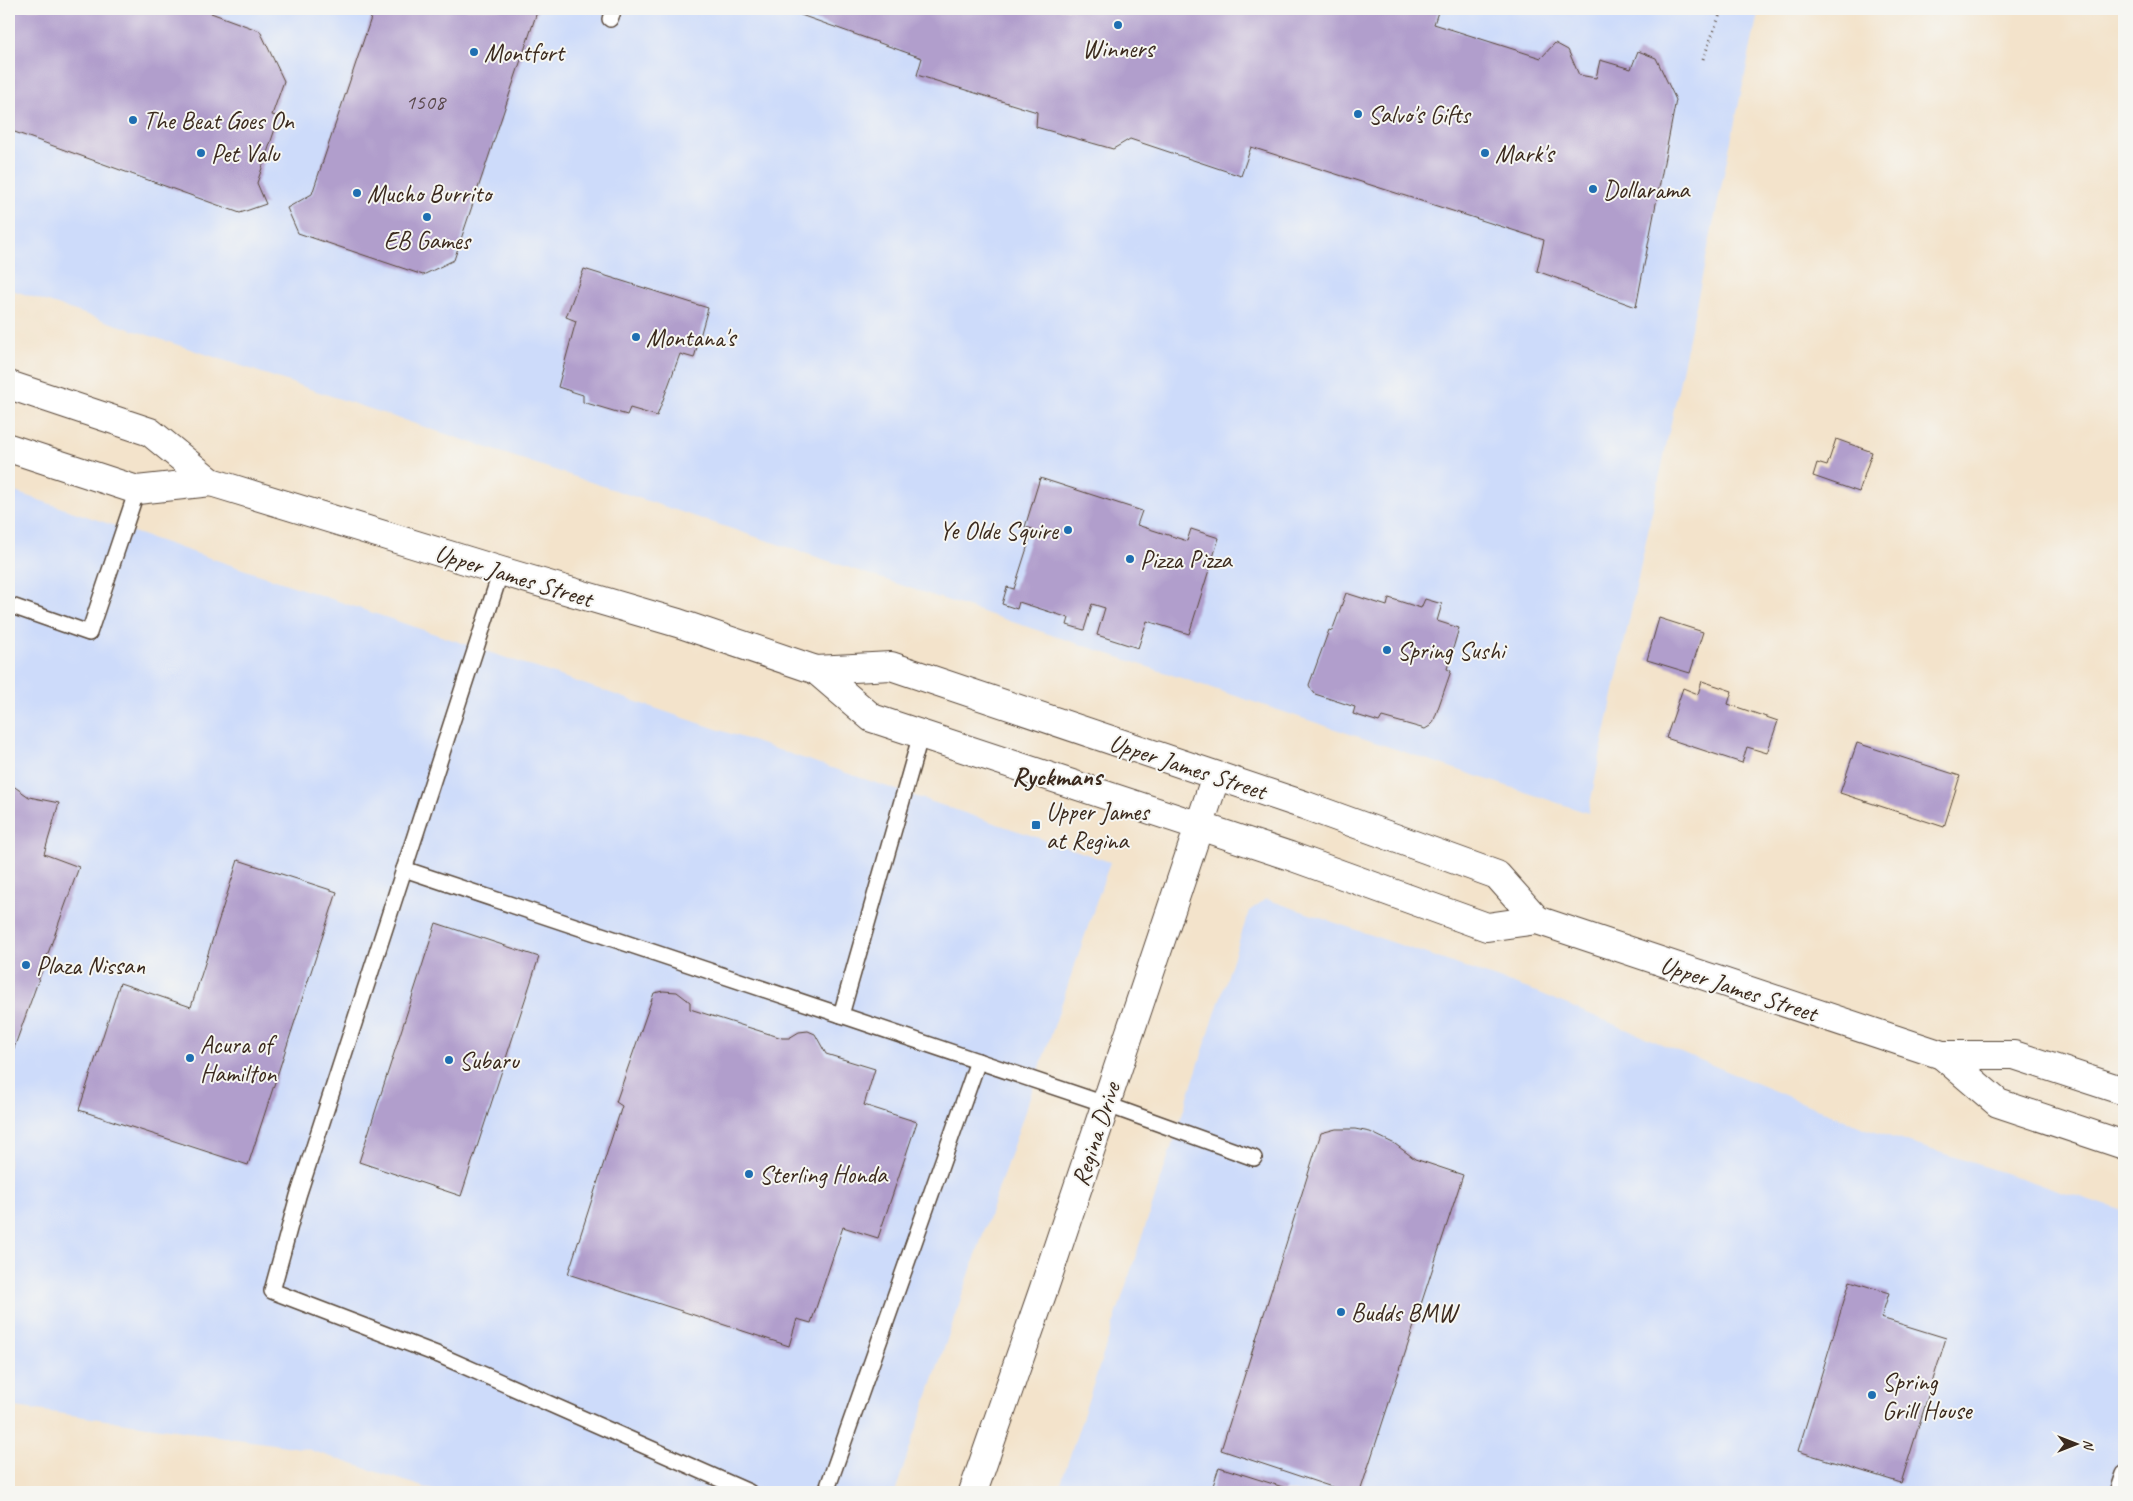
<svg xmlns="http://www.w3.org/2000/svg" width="2133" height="1501" font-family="Caveat,sans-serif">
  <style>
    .built { fill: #cddbfa }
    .building { fill: #b19ecc }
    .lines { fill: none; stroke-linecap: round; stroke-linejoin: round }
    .lane-casing { stroke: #574638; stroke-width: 18 }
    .street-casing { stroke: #574638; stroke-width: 30 }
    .primary-casing { stroke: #574638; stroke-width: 30 }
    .path { stroke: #574638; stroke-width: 3; stroke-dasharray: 1 4; stroke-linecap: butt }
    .lane { stroke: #fff; stroke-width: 15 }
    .street { stroke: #fff; stroke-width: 28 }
    .primary { stroke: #fff; stroke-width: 28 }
    .poi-dot { fill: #1f6fb2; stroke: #f6f6f2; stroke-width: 2 }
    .labels { text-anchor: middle; stroke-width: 4; stroke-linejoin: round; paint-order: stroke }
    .number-label { font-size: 22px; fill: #58474a }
    .poi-label { font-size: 25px; fill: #3b2a1e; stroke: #f6f6f2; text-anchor: start }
    .street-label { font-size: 25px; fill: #3b2a1e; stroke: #f6f6f2 }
    .neighbourhood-label { font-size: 26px; font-weight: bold; fill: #3b2a1e; stroke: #f6f6f2 }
  </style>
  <rect width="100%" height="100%" fill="#f6f6f2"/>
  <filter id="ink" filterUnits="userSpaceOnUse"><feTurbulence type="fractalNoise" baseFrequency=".02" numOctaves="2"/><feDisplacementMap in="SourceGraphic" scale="10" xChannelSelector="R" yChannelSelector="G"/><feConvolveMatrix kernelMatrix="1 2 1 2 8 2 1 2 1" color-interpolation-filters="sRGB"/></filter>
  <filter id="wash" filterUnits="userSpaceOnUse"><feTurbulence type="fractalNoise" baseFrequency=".0096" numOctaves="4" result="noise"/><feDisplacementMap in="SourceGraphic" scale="20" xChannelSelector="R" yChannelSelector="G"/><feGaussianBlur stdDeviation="1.12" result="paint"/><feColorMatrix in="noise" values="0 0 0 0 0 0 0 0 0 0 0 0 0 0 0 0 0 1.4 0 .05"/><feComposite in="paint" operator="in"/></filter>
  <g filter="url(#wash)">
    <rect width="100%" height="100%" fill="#f3e3cb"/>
    <g class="built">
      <path d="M9 9H1759L1588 813 9 289Z"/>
      <path d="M9 490 1110 862 895 1492H438L307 1449 9 1406Z"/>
      <path d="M1266 899 1534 991 1866 1129 2124 1211V1492H1058L1249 911Z"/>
    </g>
    <g id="blocks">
      <g class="building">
        <path d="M9 9H212L211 13 260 31 284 81 272 115 279 117 257 183 266 204 240 213 9 130Z"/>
        <path d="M374 9H538L454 260 423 275 298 233 287 208 312 194Z"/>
        <path d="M784 9H1439L1434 24 1541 58 1555 43 1568 50 1579 75 1596 78 1600 60 1631 69 1638 51 1656 58 1676 100 1636 307 1537 271 1544 240 1251 147 1241 176 1130 139 1113 149 1036 127 1037 112 917 75 922 58Z"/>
        <path d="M584 269 708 308 694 358 680 354 657 416 630 408 627 415 583 402V395L558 387 576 321 566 317Z"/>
        <path d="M1836 439 1872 452 1859 492 1813 476 1817 463 1827 466Z"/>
        <path d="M1040 478 1142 511 1137 525 1187 541 1191 529 1219 538 1189 634 1147 621 1138 648 1097 635 1105 608 1092 604 1084 630 1067 625 1069 618 1019 602 1017 609 1002 604 1007 587 1014 589 1033 529 1025 527Z"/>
        <path d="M1346 593 1387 606 1389 598 1421 608 1425 599 1442 604 1437 621 1459 628 1447 669 1451 671 1433 723 1430 726 1425 729 1382 717 1379 722 1353 714 1355 707 1315 694 1311 689 1309 685 1329 630 1332 631Z"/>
        <path d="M1659 618 1703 632 1690 673 1647 660Z"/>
        <path d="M1702 681 1732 691 1728 704 1778 721 1767 753 1747 747 1742 763 1666 738 1683 688 1698 694Z"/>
        <path d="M1857 743 1960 776 1944 827 1840 793Z"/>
        <path d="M9 783 29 797 59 803 44 854 79 867 9 1062Z"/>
        <path d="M238 860 337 892 248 1165 79 1110 120 983 191 1007Z"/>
        <path d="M436 923 539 957 461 1196 359 1162Z"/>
        <path d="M663 991 677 992 690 1002V1009L782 1038H789L799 1032 808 1031 815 1034 826 1054 875 1069 864 1105 917 1122 878 1238 843 1227 811 1323 797 1319 789 1346 568 1274 622 1106 616 1102 654 993Z"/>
        <path d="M1336 1129H1355L1370 1132 1395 1144 1415 1159 1463 1175 1360 1492H1347L1221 1450 1321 1133Z"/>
        <path d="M1850 1281 1889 1293 1881 1318 1946 1338 1901 1483 1798 1451Z"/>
        <path d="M1219 1467 1286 1488 1284 1492H1211Z"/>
      </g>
    </g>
  </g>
  <g filter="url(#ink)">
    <use href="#blocks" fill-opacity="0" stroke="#574638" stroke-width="1"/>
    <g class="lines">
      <g class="lane-casing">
        <g id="lane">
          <path d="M610 19 614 9"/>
          <path d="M501 571 298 1196 272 1291 439 1355 749 1492"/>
          <path d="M9 605 89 633 137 490"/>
          <path d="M921 734 841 1015 1105 1104 1254 1158"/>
          <path d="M404 869 841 1015"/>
          <path d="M826 1492 978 1061"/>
          <path d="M2118 1492 2124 1474"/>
        </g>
      </g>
      <g class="street-casing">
        <path id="street" d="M973 1492 1043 1291 1216 776"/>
      </g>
      <g class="primary-casing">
        <g id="primary">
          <path d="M9 385 150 432 211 482 501 571 678 623 816 670 891 666 1304 805 1497 875 1537 920"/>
          <path d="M9 448 137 490 211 482"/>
          <path d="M816 670 872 718 1290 856 1487 927 1537 920 1942 1055H2014L2124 1091"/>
          <path d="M1942 1055 1998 1103 2124 1145"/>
        </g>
      </g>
      <path class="path" d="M1703 59 1722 9"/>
      <use href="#lane" class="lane"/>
      <use href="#street" class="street"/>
      <use href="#primary" class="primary"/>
    </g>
  </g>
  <g class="poi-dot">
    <circle cx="1118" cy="25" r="5"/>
    <circle cx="474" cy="52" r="5"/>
    <circle cx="1358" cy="114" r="5"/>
    <circle cx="133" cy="120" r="5"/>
    <circle cx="201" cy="153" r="5"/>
    <circle cx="1485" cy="153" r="5"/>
    <circle cx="1593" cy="189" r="5"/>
    <circle cx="357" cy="193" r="5"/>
    <circle cx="427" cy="217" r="5"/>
    <circle cx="636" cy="337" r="5"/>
    <circle cx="1068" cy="530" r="5"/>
    <circle cx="1130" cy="559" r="5"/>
    <circle cx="1387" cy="650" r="5"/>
    <rect x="1031" y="820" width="10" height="10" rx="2.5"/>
    <circle cx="26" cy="965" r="5"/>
    <circle cx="190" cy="1058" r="5"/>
    <circle cx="449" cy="1060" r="5"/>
    <circle cx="749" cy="1174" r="5"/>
    <circle cx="1341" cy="1312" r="5"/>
    <circle cx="1872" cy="1395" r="5"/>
  </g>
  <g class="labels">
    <g class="number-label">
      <text x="425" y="109">1508</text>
    </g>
    <g class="poi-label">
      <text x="1118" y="57" text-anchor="middle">Winners</text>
      <text x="484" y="61">Montfort</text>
      <text x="1368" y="123">Salvo's Gifts</text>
      <text x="143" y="129">The Beat Goes On</text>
      <text x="211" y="162">Pet Valu</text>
      <text x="1495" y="162">Mark's</text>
      <text x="1603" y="198">Dollarama</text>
      <text x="367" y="202">Mucho Burrito</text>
      <text x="427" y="249" text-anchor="middle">EB Games</text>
      <text x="646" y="346">Montana's</text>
      <text x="1058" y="539" text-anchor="end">Ye Olde Squire</text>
      <text x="1140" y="568">Pizza Pizza</text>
      <text x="1397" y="659">Spring Sushi</text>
      <text x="1046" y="820">Upper James<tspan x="1046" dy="29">at Regina</tspan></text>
      <text x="36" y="974">Plaza Nissan</text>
      <text x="200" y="1053">Acura of<tspan x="200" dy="29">Hamilton</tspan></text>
      <text x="459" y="1069">Subaru</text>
      <text x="759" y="1183">Sterling Honda</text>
      <text x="1351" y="1321">Budds BMW</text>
      <text x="1882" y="1390">Spring<tspan x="1882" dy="29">Grill House</tspan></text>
    </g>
    <g class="street-label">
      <text transform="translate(514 575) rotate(17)" y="9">Upper James Street</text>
      <text transform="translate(1188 766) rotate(18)" y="9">Upper James Street</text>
      <text transform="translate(1739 988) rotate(18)" y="9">Upper James Street</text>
      <text transform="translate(1095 1134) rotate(-72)" y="9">Regina Drive</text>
    </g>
    <g class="neighbourhood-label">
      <text x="1057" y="785">Ryckmans</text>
    </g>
  </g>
  <rect width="2133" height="1501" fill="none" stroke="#f6f6f2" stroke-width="30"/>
  <g transform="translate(2076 1444) rotate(90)" stroke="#f6f6f2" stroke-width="4" paint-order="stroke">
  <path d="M0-4L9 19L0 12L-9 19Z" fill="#3b2a1e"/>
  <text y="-8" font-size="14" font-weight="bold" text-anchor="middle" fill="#3b2a1e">N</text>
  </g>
</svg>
